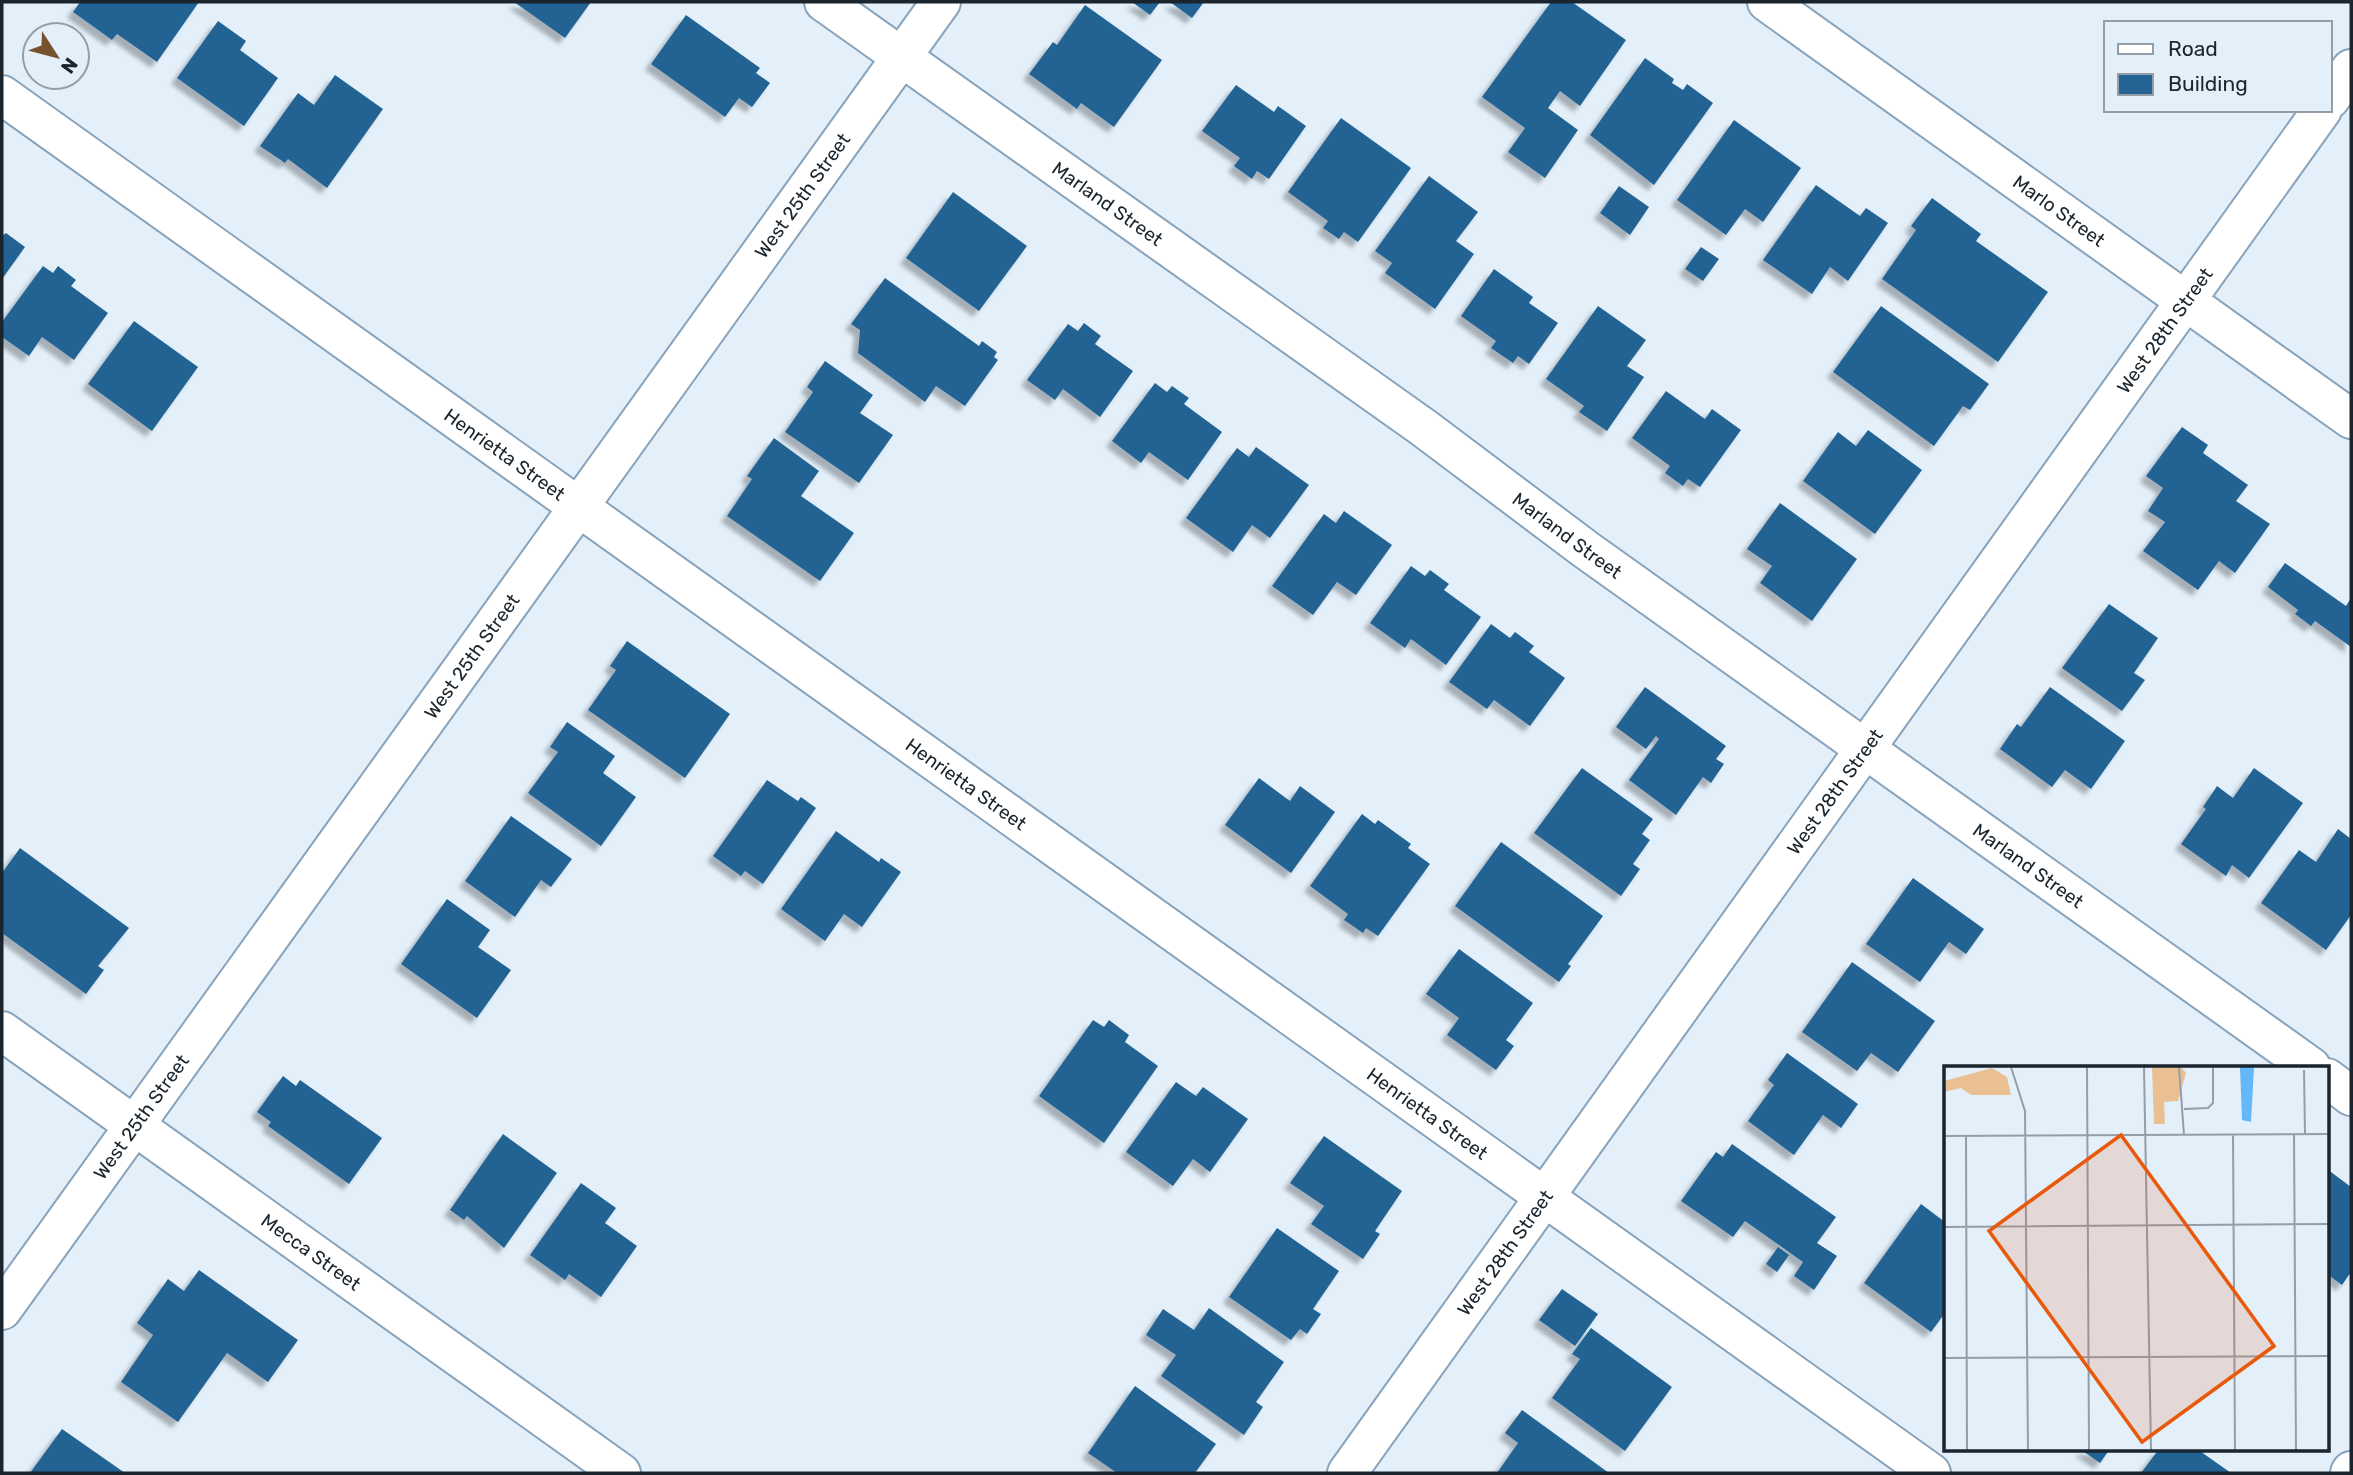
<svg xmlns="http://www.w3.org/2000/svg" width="2353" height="1475" font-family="Rubik,sans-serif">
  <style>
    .building { fill: #246494; filter: url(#shadow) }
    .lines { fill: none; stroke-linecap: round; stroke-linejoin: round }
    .street-casing { stroke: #87a3bb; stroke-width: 42 }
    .secondary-casing { stroke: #87a3bb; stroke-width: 42 }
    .street { stroke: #fff; stroke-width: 38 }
    .secondary { stroke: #fff; stroke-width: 38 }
    .labels { text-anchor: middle; stroke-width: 7; stroke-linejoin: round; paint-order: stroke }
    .street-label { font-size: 19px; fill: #1a252e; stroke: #e3eff9 }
    .inset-road { fill: none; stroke: #939ea8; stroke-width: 2 }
    .view { fill: #e8590c; fill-opacity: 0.15; stroke: #e8590c; stroke-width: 3.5 }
    .inset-edge { fill: none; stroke: #1a252e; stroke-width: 3.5 }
  </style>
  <defs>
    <filter id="shadow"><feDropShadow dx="-6" dy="6" stdDeviation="2" flood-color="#0004"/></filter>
  </defs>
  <rect width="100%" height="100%" fill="#e3eff9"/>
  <g class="building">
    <path d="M80 2H199L157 62 117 34 112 40 73 12Z"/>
    <path d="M514 2H591L565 38Z"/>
    <path d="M1132 2H1160L1150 15Z"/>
    <path d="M1170 2H1204L1192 18Z"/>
    <path d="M1551 2H1572L1626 40 1580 106 1560 91 1548 108 1578 130 1545 178 1508 152 1525 128 1482 97Z"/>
    <path d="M1085 5 1162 60 1114 127 1081 103 1077 109 1029 74 1053 42 1057 45Z"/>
    <path d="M686 15 760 68 756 73 770 83 752 107 739 98 725 117 651 64Z"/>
    <path d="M218 21 246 41 240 50 278 78 244 126 177 78Z"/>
    <path d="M1645 58 1674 79 1672 83 1683 90 1687 84 1713 103 1654 185 1590 135Z"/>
    <path d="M335 75 383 109 327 188 288 159 285 163 260 146 298 93 314 105Z"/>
    <path d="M1236 85 1274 112 1278 106 1306 126 1269 179 1257 171 1252 179 1234 166 1240 158 1202 131Z"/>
    <path d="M1341 118 1411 168 1358 242 1344 232 1339 239 1323 228 1328 221 1288 192Z"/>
    <path d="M1734 120 1801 168 1763 222 1745 209 1726 235 1677 200Z"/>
    <path d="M1429 176 1478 212 1456 241 1474 254 1435 309 1385 273 1392 263 1375 251Z"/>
    <path d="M1816 185 1860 216 1866 208 1888 223 1848 281 1830 267 1812 294 1763 260Z"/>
    <path d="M1619 186 1649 207 1630 235 1600 213Z"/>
    <path d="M953 192 1027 246 979 311 906 258Z"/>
    <path d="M1932 198 1981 234 1976 241 2048 292 1998 362 1882 279 1916 230 1911 226Z"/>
    <path d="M6 233 25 247 2 279V236Z"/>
    <path d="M1701 247 1719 259 1703 281 1685 269Z"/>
    <path d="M43 266 53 273 58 266 76 280 71 286 108 313 74 360 42 337 29 356 2 337V322Z"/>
    <path d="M1494 269 1533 297 1529 303 1558 323 1529 364 1518 356 1513 363 1491 348 1496 341 1461 316Z"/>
    <path d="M885 278 979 346 982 341 997 352 994 357 998 360 965 406 936 386 925 402 858 353 860 330 851 324Z"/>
    <path d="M1598 306 1646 340 1627 366 1644 377 1607 431 1579 412 1584 406 1546 379Z"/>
    <path d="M1881 306 1989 384 1970 410 1963 406 1934 446 1833 372Z"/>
    <path d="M134 321 198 367 152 431 88 384Z"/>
    <path d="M1084 323 1101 336 1095 344 1133 371 1100 417 1063 389 1055 400 1027 380 1068 324 1078 331Z"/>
    <path d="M825 361 873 395 860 413 893 435 859 483 785 432 813 392 807 387Z"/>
    <path d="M1155 383 1167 392 1172 386 1189 398 1184 404 1222 432 1188 480 1149 452 1141 463 1112 441Z"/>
    <path d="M1666 391 1705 419 1712 409 1741 430 1700 487 1688 479 1683 486 1665 473 1670 466 1632 438Z"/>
    <path d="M2182 427 2208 445 2203 453 2248 485 2236 501 2270 524 2235 573 2219 561 2198 590 2143 551 2165 522 2148 511 2163 488 2146 476Z"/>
    <path d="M1868 430 1922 470 1875 534 1803 481 1838 432 1856 446Z"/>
    <path d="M774 438 819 471 801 496 854 533 820 581 727 516 752 479 747 476Z"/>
    <path d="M1256 447 1309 485 1270 538 1252 525 1233 552 1186 518 1237 448 1249 457Z"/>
    <path d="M1780 503 1857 559 1812 621 1760 583 1772 566 1747 549Z"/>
    <path d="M1344 511 1392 545 1356 595 1337 582 1313 615 1272 586 1324 514 1336 523Z"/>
    <path d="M2285 563 2346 606 2351 598V647L2315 621 2311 626 2295 614 2298 610 2268 587Z"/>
    <path d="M1411 566 1425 576 1430 570 1449 584 1444 590 1481 617 1446 665 1411 639 1405 648 1370 623Z"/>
    <path d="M2109 604 2158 638 2134 673 2145 680 2122 711 2062 668Z"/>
    <path d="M1491 624 1510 638 1515 632 1534 646 1529 652 1565 678 1530 726 1494 700 1487 709 1449 682Z"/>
    <path d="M627 641 730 714 685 778 588 710 616 670 610 666Z"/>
    <path d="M1645 687 1726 746 1716 759 1724 764 1711 783 1703 777 1676 815 1629 780 1659 739 1656 736 1646 749 1616 727Z"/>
    <path d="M2050 687 2125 741 2091 789 2065 770 2052 787 2000 749 2017 724 2021 727Z"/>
    <path d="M567 722 615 756 603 773 636 797 601 846 528 793 558 752 550 747Z"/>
    <path d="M1582 768 1653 819 1642 834 1650 840 1633 864 1640 869 1621 896 1534 833Z"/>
    <path d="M2254 768 2303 803 2249 878 2232 865 2226 876 2181 844 2206 809 2203 807 2217 786 2233 798Z"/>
    <path d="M1259 778 1290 801 1300 786 1335 812 1291 873 1225 825Z"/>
    <path d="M767 780 798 801 801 797 816 808 763 884 745 871 741 876 713 856Z"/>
    <path d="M1362 814 1375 824 1378 820 1411 844 1408 848 1430 864 1378 936 1366 928 1363 933 1344 920 1348 914 1310 886Z"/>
    <path d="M511 816 572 859 551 887 541 880 515 917 465 881Z"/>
    <path d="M2338 829 2351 839V915L2326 950 2261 903 2299 850 2316 862Z"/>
    <path d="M836 831 879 862 881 858 901 872 862 927 844 914 825 941 781 909Z"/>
    <path d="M1501 842 1603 916 1568 964 1571 966 1559 982 1455 906Z"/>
    <path d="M20 848 129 928 98 966 104 970 86 994 2 933V873Z"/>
    <path d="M1913 878 1984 929 1966 954 1949 942 1920 982 1866 944Z"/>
    <path d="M447 899 490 930 478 947 511 970 477 1018 401 964Z"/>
    <path d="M1459 949 1533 1003 1506 1040 1514 1046 1496 1070 1447 1035 1459 1018 1426 994Z"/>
    <path d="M1852 962 1935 1021 1898 1072 1871 1053 1857 1071 1802 1032Z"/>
    <path d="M1093 1020 1104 1027 1109 1020 1129 1035 1125 1042 1158 1066 1104 1143 1039 1096Z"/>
    <path d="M1787 1053 1858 1104 1841 1128 1823 1115 1794 1155 1748 1121 1774 1085 1768 1080Z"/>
    <path d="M283 1076 296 1086 300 1080 382 1138 349 1184 268 1126 271 1122 257 1112Z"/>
    <path d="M1176 1082 1196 1096 1203 1087 1248 1119 1210 1172 1193 1159 1173 1186 1126 1152Z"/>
    <path d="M503 1134 557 1173 504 1248 467 1216 464 1220 450 1210Z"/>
    <path d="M1324 1136 1402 1191 1375 1231 1380 1234 1363 1259 1311 1224 1324 1206 1290 1183Z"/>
    <path d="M1732 1144 1836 1217 1817 1243 1837 1256 1814 1290 1794 1276 1803 1262 1745 1221 1733 1237 1681 1201 1716 1152 1723 1157Z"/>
    <path d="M2327 1169 2351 1187V1272L2342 1285 2327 1274Z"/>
    <path d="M581 1183 616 1208 605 1223 637 1246 601 1297 569 1274 565 1280 530 1255Z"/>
    <path d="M1921 1204 1945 1222V1313L1931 1332 1864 1283Z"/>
    <path d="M1277 1228 1339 1271 1313 1309 1321 1314 1307 1334 1300 1329 1291 1340 1229 1297Z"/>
    <path d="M1778 1247 1789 1255 1777 1272 1766 1264Z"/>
    <path d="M199 1270 298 1340 268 1382 227 1353 178 1422 121 1382 153 1335 137 1323 168 1279 184 1291Z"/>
    <path d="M1562 1289 1598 1314 1575 1346 1539 1320Z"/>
    <path d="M1209 1308 1284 1362 1256 1402 1263 1407 1244 1435 1161 1376 1176 1355 1146 1335 1163 1309 1194 1330Z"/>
    <path d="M1591 1328 1672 1387 1625 1451 1552 1398 1580 1359 1572 1354Z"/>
    <path d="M1135 1386 1216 1444 1195 1473H1117L1088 1453Z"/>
    <path d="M1522 1410 1609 1473H1497L1518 1443 1505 1433Z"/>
    <path d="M62 1429 125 1473H30Z"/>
    <path d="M2080 1449H2110L2100 1463Z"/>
    <path d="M2159 1449H2197L2231 1473H2141Z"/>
  </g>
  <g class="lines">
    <g class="street-casing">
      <g id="street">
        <path id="s1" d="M824 2 1424 428 1585 549 2311 1067"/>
        <path id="s2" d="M1767 2 2351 419"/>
        <path id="s3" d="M2 95 1931 1473"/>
        <path d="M2330 99 2351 69"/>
        <path id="s4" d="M2 1031 621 1473"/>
        <path d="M2327 1078 2351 1096"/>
        <path id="s5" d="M2 1310 941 2"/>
        <path id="s6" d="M1347 1473 2322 110"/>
      </g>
    </g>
    <g class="secondary-casing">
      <path id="secondary" d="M2350 1473 2351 1471"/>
    </g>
    <use href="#street" class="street"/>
    <use href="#secondary" class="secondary"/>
  </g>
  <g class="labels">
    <g class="street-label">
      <text dy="7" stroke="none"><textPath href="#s5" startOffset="1372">West 25th Street</textPath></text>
      <text dy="7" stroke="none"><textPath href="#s1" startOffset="348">Marland Street</textPath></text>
      <text dy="7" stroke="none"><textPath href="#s2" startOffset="359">Marlo Street</textPath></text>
      <text dy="7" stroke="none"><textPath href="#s6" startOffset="1405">West 28th Street</textPath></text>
      <text dy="7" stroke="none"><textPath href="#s3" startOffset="618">Henrietta Street</textPath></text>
      <text dy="7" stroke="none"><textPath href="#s1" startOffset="915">Marland Street</textPath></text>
      <text dy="7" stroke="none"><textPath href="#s5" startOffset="805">West 25th Street</textPath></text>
      <text dy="7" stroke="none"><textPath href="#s3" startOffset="1185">Henrietta Street</textPath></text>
      <text dy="7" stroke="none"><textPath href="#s6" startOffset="838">West 28th Street</textPath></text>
      <text dy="7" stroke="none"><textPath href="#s1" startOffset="1482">Marland Street</textPath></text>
      <text dy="7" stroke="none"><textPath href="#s3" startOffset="1752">Henrietta Street</textPath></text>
      <text dy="7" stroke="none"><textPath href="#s5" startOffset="238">West 25th Street</textPath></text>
      <text dy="7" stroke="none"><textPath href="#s4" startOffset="380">Mecca Street</textPath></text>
      <text dy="7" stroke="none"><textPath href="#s6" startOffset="271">West 28th Street</textPath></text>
    </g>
  </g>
  <g transform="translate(1944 1066)">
    <rect width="385" height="385" fill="#e3eff9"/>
    <path d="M208 1H237L242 7 234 35 220 36 221 58H210ZM48 2 63 11 67 29H27L17 22 0 26V15Z" fill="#eabf92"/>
    <path d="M296 1H310L307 56 298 54Z" fill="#64b7f9"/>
    <path class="inset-road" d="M67 1 81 45 84 384M143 1 145 384M200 1 207 384M235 1 240 69M360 4 361 68M240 43 264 42 269 37V1M289 68 291 384M350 68 352 384M0 70 385 68M22 70 23 384M0 161 385 158M0 292 385 290"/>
    <path class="view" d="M177 69 330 280 198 376 45 165Z"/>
    <rect width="385" height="385" class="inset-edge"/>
  </g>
  <rect width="2353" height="1475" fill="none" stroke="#1a252e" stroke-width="7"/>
  <rect x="2104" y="21" width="228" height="91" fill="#e3eff9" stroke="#939ea8" stroke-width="2"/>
  <rect x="2118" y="44" width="35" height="10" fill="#ffffff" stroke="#939ea8" stroke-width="2"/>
  <text x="2168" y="56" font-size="21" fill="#1a252e">Road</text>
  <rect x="2118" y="74" width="35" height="21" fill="#246494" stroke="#939ea8" stroke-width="2"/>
  <text x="2168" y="91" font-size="21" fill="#1a252e">Building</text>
  <g transform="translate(56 56) rotate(126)"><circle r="33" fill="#e3eff9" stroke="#939ea8" stroke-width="2"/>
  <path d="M0-5L12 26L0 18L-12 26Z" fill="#76532b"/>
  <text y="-10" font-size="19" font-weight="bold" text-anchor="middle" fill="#1a252e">N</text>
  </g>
</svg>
